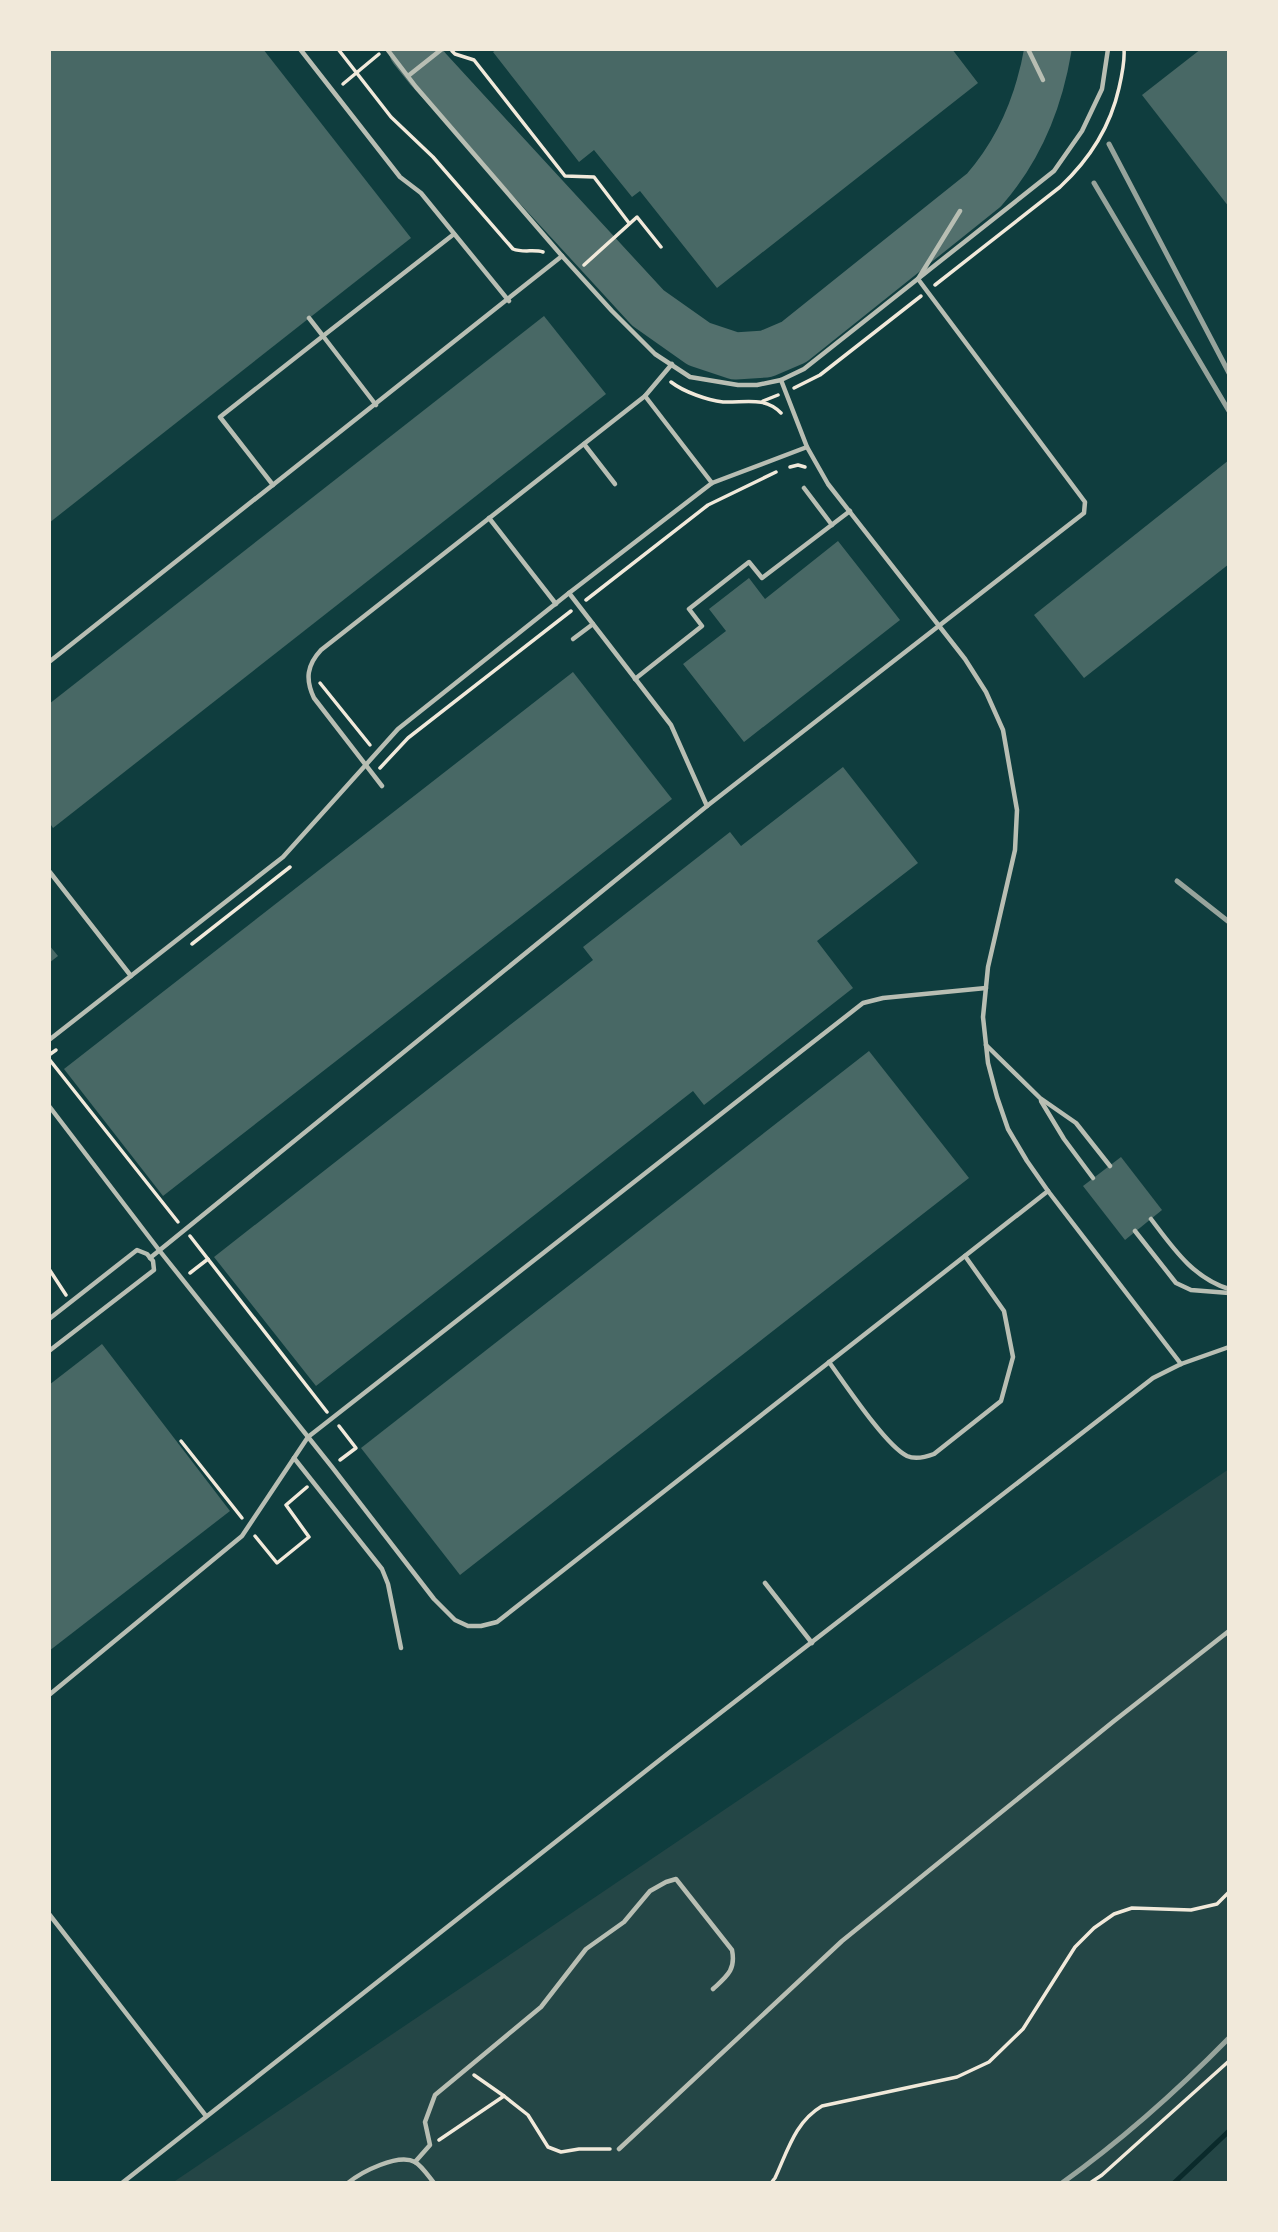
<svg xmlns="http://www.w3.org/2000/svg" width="1278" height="2232" font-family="Lora,serif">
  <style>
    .green { fill: #244646 }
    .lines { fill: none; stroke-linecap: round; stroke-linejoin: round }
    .stream { stroke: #0a2a2b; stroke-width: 5 }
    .taxiway { stroke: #53706d; stroke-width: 47 }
    .building { fill: #486865 }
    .path { stroke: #f1e9da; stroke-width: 3.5 }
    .service { stroke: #b8beb3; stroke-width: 4.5 }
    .rail { stroke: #97a49c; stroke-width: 5 }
  </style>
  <rect width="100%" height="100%" fill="#0f3d3e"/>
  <path class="green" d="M1229 1469V2183H172Z"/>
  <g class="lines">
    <path class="stream" d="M1174 2183 1229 2131"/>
    <path class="taxiway" d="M412 49 428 69 648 308 699 344 735 356 766 354 794 342 984 190C1020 149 1039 102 1048 49"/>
  </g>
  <g class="building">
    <path d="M49 49H263L411 238 49 523Z"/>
    <path d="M497 49H952L978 83 717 288 640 191 632 197 594 150 579 162 493 52Z"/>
    <path d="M1201 49H1229V207L1142 95Z"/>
    <path d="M544 316 606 394 53 828 49 822V704Z"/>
    <path d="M1229 460V564L1084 678 1034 615Z"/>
    <path d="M838 541 900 620 744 742 683 664 726 631 709 609 749 578 765 599Z"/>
    <path d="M573 672 672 799 163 1196 64 1069Z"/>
    <path d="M843 767 918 863 817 941 853 988 704 1105 693 1091 316 1386 214 1257 593 960 583 947 730 832 741 846Z"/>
    <path d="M49 945 58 956 49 963Z"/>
    <path d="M869 1051 969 1178 460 1575 361 1448Z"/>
    <path d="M1121 1157 1162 1210 1125 1240 1083 1186Z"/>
    <path d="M102 1344 230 1511 49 1651V1385Z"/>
  </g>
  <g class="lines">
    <g class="path">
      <path d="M338 49 391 117 433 157 513 249C523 253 534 249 543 252"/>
      <path d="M452 51 455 54 474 60 565 176 594 177 629 223"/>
      <path d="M343 84 379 54"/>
      <path d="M584 265 637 217 661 247"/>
      <path d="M935 285 1060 187C1090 159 1110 128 1119 88 1122 75 1125 62 1124 49"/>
      <path d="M671 382C684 392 707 400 723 402 744 403 765 396 781 413"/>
      <path d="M794 388 820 375 921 296"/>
      <path d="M763 401 778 395"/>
      <path d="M790 467 798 465 805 467"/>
      <path d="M586 600 708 505 776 472"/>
      <path d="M320 683 370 745"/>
      <path d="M380 768 408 738 571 611"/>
      <path d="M192 944 290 867"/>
      <path d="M49 1055 56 1050"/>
      <path d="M49 1059 178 1222"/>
      <path d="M190 1236 327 1412"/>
      <path d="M49 1269 66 1295"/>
      <path d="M190 1273 208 1259"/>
      <path d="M339 1426 356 1448 340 1460"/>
      <path d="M181 1441 242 1518"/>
      <path d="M255 1536 277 1563 309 1537 286 1505 307 1487"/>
      <path d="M474 2075 504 2096"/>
      <path d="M439 2140 504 2096 528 2115 548 2147 561 2152 579 2149H610"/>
      <path d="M771 2183 775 2178C788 2150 795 2122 822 2106L957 2077 989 2062 1023 2029 1075 1947 1094 1928 1114 1914 1132 1908 1191 1910 1217 1904 1229 1892"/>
      <path d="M1090 2183 1102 2175 1229 2061"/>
    </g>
    <g class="service">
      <path d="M300 49 400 177 421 193 509 301"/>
      <path d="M387 49 416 87 562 256 612 311 655 354 690 377 738 385H757L781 380 804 369 1054 171 1082 131 1102 89 1108 49"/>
      <path d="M1028 49 1043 80"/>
      <path d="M408 76 442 49"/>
      <path d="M672 364 645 396 712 483"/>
      <path d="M781 380 807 447 828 484 965 659 986 692 1003 730 1017 810 1015 850 988 967 983 1017 988 1063 997 1097 1008 1129 1027 1161 1048 1191 1181 1364"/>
      <path d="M376 405 323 336 454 234"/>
      <path d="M584 444 615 484"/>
      <path d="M273 485 220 417 323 336 309 318"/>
      <path d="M804 488 832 525"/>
      <path d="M489 518 556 604"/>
      <path d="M569 593 671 725 707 806 1084 513 1085 502 918 279 960 211"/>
      <path d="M573 639 593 624"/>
      <path d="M49 662 562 256"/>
      <path d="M635 679 702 626 689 609 749 562 762 578 850 511"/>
      <path d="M382 786 314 698C305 679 307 665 321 650L645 396"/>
      <path d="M49 871 131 976"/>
      <path d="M49 1040 283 857 398 729 569 593 712 483 807 447"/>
      <path d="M986 1045 1040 1098 1076 1123 1110 1166"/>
      <path d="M1041 1101 1064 1139 1093 1178"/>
      <path d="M49 1106 159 1250 332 1467 434 1599 455 1620 468 1626H481L497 1622 1048 1191"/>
      <path d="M1151 1219C1173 1248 1193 1278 1229 1289"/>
      <path d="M1135 1231 1176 1283 1191 1290 1229 1293"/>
      <path d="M150 1258 707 806"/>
      <path d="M49 1319 137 1250 147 1254 153 1261 154 1270 49 1351"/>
      <path d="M829 1362C845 1384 886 1446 907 1456 916 1460 926 1457 934 1454L1001 1401 1013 1357 1004 1311 965 1256"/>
      <path d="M294 1458 382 1569 388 1584 401 1648"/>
      <path d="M765 1583 812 1643"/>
      <path d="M49 1695 242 1536 308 1437 863 1003 883 998 986 988"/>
      <path d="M49 1914 206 2116"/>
      <path d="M619 2149 842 1941 1114 1721 1229 1631"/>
      <path d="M415 2162 430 2145 425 2122 435 2095 541 2007 586 1949 624 1922 650 1891 666 1882 676 1879 732 1950C736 1970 727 1976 713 1989"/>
      <path d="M122 2183 666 1755 1153 1378 1181 1364 1229 1347"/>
      <path d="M348 2183C361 2172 398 2153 415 2162 422 2166 429 2177 434 2183"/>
    </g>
    <g class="rail">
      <path d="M1109 144 1229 373"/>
      <path d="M1094 183 1229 411"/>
      <path d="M1177 881 1229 922"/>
      <path d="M1062 2183C1122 2140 1177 2091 1229 2038"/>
    </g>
  </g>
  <rect width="1278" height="2232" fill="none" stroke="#f1e9da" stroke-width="102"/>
</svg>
